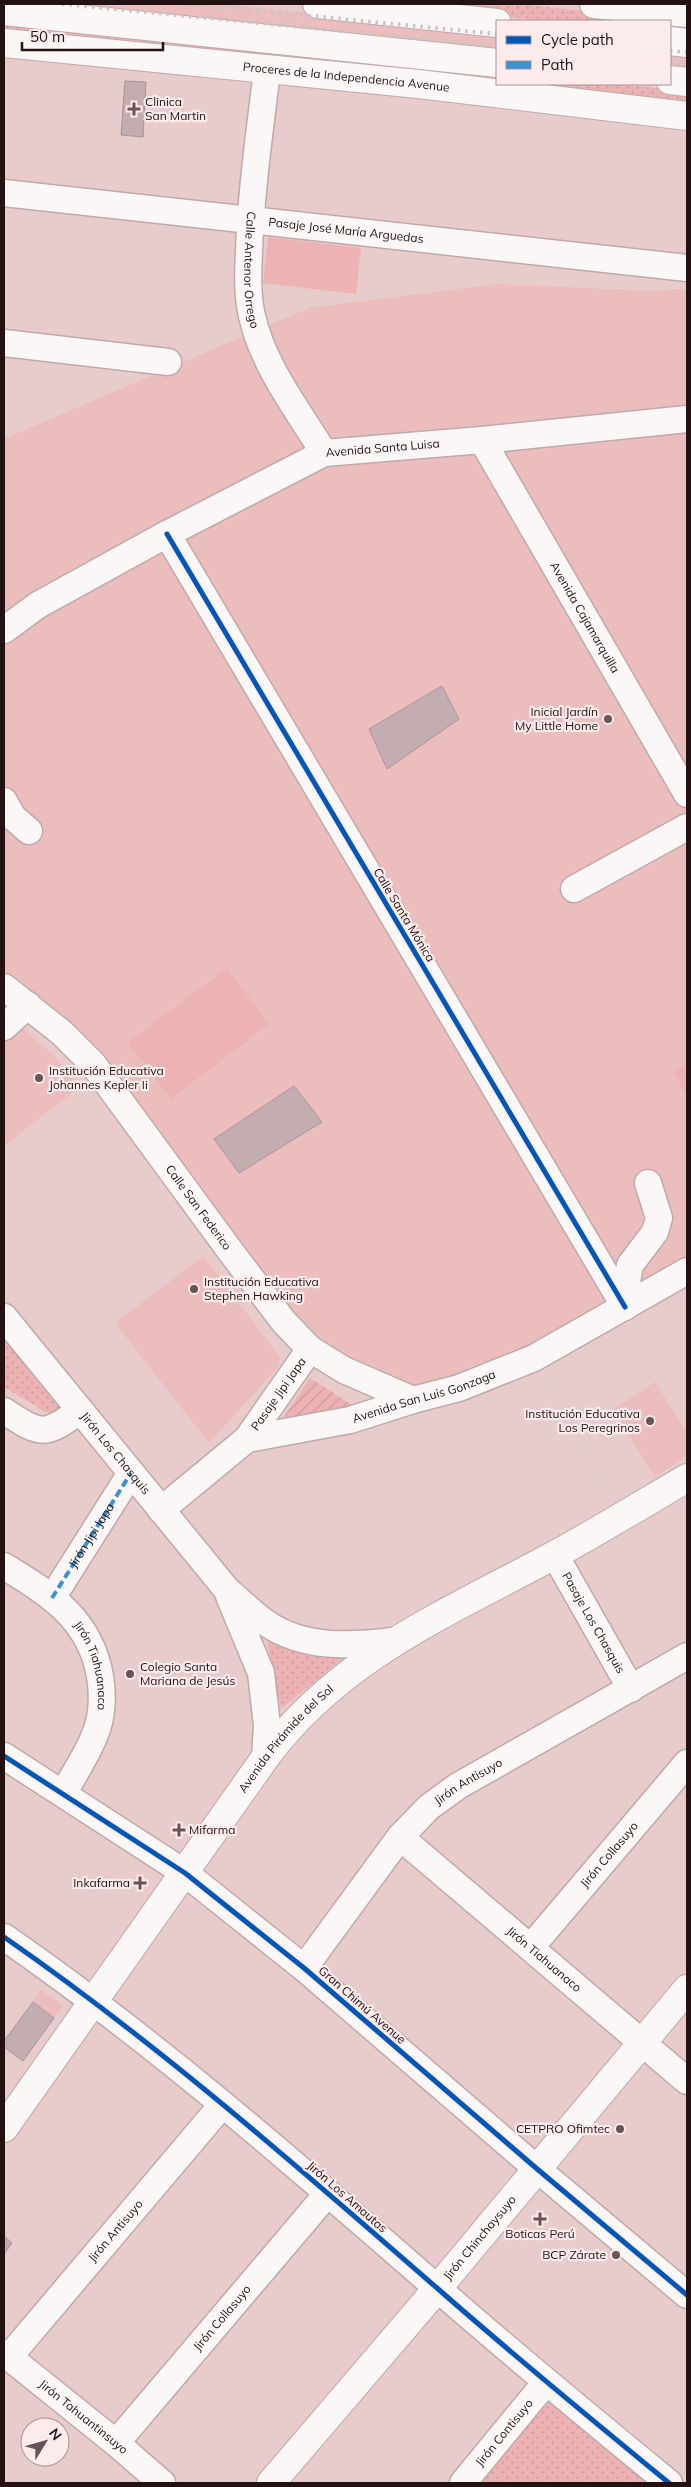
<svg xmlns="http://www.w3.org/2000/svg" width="691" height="2487" font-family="Mulish,sans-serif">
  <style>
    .built { fill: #ebbdbd }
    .grass { fill: url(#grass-dots) }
    .garden { fill: url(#garden-furrows) }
    .pitch { fill: #edb3b4 }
    .building { fill: #c3adb0; stroke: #aa9497 }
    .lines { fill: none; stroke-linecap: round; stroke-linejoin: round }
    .minor-casing { stroke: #c0a9a9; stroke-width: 29 }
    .major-casing { stroke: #c0a9a9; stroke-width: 30 }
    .path { stroke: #d5cdcd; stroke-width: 3; stroke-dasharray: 1 4; stroke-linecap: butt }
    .minor { stroke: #fcf7f7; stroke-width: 26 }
    .major { stroke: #fcf7f7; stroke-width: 28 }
    .rail { stroke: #ccc3c3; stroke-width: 4; stroke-dasharray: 2.5 5; stroke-linecap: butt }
    .quiet { stroke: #3b92d3; stroke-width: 4; stroke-dasharray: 8 4; stroke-linecap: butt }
    .cycleway-casing { stroke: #fbebea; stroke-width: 8 }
    .cycleway { stroke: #0057b8; stroke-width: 5 }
    .poi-dot { fill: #695353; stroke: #fbebea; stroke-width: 2 }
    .labels { text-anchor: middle; stroke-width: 4.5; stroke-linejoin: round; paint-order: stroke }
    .street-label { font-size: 12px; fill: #241212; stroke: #fbebea }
    .poi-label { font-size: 12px; fill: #241212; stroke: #fbebea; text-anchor: start }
  </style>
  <defs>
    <pattern id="grass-dots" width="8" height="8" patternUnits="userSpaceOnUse" patternTransform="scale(1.25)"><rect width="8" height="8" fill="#edb3b4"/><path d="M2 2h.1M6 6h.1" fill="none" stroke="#cb999a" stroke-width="1.8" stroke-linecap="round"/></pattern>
    <pattern id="garden-furrows" width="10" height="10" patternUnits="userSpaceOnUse" patternTransform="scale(1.25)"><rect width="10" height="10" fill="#edb3b4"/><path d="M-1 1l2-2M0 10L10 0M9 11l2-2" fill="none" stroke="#cb999a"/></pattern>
  </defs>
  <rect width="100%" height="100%" fill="#e8cbcb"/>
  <g class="built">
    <path d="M11 4H223L497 33V55Z"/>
    <path d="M670 51 687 53V75L670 73Z"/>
    <path d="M498 284 649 291 687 289V1276L543 1360 416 1393 297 1346 59 1033 4 991V439L309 308Z"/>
    <path d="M18 1024 53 1055 79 1087 4 1146V1038Z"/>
    <path d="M203 1256 280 1357 278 1367 209 1443 115 1323Z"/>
    <path d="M655 1382 687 1433V1456L655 1477 613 1410Z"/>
    <path d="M41 1990 63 2006 23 2061 4 2047V2041Z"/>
  </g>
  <g class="grass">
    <path d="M377 4H518L687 22V36L670 34V21H548Z"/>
    <path d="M4 20 497 71V84H616L687 91V107L4 37Z"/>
    <path d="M4 1336 59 1402 61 1409 55 1415 46 1412 4 1387Z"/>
    <path d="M265 1632 347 1655 281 1709Z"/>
    <path d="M551 2399 648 2483H480Z"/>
  </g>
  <path class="garden" d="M310 1378 357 1408 277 1427Z"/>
  <g class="pitch">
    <path d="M268 237 361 248 356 294 263 283Z"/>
    <path d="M227 968 269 1024 171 1099 128 1042Z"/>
    <path d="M687 1064V1096L673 1072Z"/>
  </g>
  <g class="building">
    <path d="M125 81 146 82 143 137 121 135Z"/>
    <path d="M442 686 459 719 387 769 369 729Z"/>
    <path d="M294 1086 322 1122 239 1173 214 1139Z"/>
    <path d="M33 2002 54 2018 23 2061 4 2047V2041Z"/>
    <path d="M4 2236 12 2243 4 2254Z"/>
  </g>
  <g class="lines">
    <g class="minor-casing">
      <g id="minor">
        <path id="s1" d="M267 70C260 130 251 191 249 251 248 273 247 295 252 316 263 366 298 410 324 453"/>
        <path id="s2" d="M4 193 687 268"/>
        <path d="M4 343 168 362"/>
        <path id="s3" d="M482 440 687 794"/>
        <path d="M167 534 625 1307"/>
        <path id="s4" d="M4 630 38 605 167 534 324 453 482 440 687 419"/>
        <path d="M4 801 13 817 29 831"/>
        <path d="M574 889 687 827"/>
        <path id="s5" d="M4 987 62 1033 93 1064 231 1252 284 1322 310 1349 344 1370 413 1400"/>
        <path d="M4 1027 28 1005"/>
        <path d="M632 1302 627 1281 630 1265 655 1232 659 1218 648 1183"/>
        <path id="s6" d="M4 1317 227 1590C240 1601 252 1613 266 1623 304 1649 350 1646 393 1641"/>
        <path d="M4 1411C40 1434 44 1438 80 1410"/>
        <path id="s7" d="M247 1439 310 1349"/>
        <path id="s8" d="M161 1510 247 1439 350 1420 413 1400 459 1388 534 1358 687 1271"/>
        <path id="s9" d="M555 1555 631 1689"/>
        <path id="s10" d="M4 1566C50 1594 90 1619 100 1676 103 1695 103 1711 97 1729 90 1751 74 1773 64 1793"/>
        <path d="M229 1596 261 1673 267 1725 265 1758"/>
        <path d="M52 1598 131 1473"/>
        <path d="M4 1756 185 1873 304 1968 536 2168 687 2295"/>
        <path id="s11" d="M400 1837 687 2081"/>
        <path d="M4 1937C157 2043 297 2166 437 2288 513 2355 591 2419 669 2483"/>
        <path id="s12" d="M531 1947 687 1763"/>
        <path id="s13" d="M304 1968 400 1837 429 1807 458 1786 687 1656"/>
        <path id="s14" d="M4 2353 116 2443 162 2483"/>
        <path id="s15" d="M9 2357 222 2105"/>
        <path id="s16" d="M116 2443 328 2193"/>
        <path id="s17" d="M463 2483 546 2382"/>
      </g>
    </g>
    <g class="major-casing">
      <g id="major">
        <path d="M317 4 497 23"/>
        <path d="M594 4 687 13"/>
        <path d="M4 11 497 63"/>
        <path d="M670 41 687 43"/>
        <path id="s18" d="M4 43 418 84 687 116"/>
        <path d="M670 80 687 82"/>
        <path id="s19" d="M4 2128 265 1758C337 1660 442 1615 547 1559 594 1534 641 1505 687 1478"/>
        <path id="s20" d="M271 2483 437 2289 687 1989"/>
      </g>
    </g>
    <path class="path" d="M544 1376 612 1497"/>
    <use href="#minor" class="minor"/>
    <use href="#major" class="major"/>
    <g class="rail">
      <path d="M62 4 497 46"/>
      <path d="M189 4 497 34"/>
      <path d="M670 51 687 52"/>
      <path d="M670 63 687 65"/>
    </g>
    <path class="quiet" id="s21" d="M52 1598 131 1473"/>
    <g class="cycleway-casing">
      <g id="cycleway">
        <path d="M167 534 625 1307"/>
        <path d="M4 1756 185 1873 304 1968 536 2168 687 2295"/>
        <path d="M4 1937C157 2043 297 2166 437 2288 513 2355 591 2419 669 2483"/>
      </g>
    </g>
    <use href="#cycleway" class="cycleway"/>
  </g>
  <g class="poi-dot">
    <path d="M131.5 101.5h5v5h5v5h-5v5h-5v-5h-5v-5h5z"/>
    <circle cx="608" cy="719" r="5"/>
    <circle cx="39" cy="1078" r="5"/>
    <circle cx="194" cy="1289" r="5"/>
    <circle cx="650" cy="1421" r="5"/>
    <circle cx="130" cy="1674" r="5"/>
    <path d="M176.5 1822.5h5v5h5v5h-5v5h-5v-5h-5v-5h5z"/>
    <path d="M137.5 1875.5h5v5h5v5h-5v5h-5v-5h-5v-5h5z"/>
    <circle cx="620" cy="2129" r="5"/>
    <path d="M537.5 2211.5h5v5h5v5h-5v5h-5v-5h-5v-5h5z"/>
    <circle cx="616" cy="2255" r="5"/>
  </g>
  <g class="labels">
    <g class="street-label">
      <text dy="4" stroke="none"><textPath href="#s18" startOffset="344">Proceres de la Independencia Avenue</textPath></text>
      <text dy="4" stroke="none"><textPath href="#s2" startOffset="344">Pasaje José María Arguedas</textPath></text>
      <text dy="4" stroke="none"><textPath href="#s1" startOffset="201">Calle Antenor Orrego</textPath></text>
      <text dy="4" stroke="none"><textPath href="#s4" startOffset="425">Avenida Santa Luisa</textPath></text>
      <text dy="4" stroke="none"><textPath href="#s3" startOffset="205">Avenida Cajamarquilla</textPath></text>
      <text transform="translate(404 915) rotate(59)" y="4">Calle Santa Mónica</text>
      <text dy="4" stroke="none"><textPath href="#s5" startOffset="296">Calle San Federico</textPath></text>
      <text dy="4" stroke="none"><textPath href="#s7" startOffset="55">Pasaje Jipi Japa</textPath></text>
      <text dy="4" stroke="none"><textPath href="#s8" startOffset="294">Avenida San Luis Gonzaga</textPath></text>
      <text dy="4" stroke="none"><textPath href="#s6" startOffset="176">Jirón Los Chasquis</textPath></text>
      <text dy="4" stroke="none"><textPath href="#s21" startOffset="74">Jirón Jipi Japa</textPath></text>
      <text dy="4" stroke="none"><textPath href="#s9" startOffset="78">Pasaje Los Chasquis</textPath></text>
      <text dy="4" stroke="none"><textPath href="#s10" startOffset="139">Jirón Tiahuanaco</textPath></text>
      <text dy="4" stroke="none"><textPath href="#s19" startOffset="481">Avenida Pirámide del Sol</textPath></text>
      <text dy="4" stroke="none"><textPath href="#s13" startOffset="251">Jirón Antisuyo</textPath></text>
      <text dy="4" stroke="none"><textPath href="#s12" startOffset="121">Jirón Collasuyo</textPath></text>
      <text dy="4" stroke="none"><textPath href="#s11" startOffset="189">Jirón Tiahuanaco</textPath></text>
      <text transform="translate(362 2005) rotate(41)" y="4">Gran Chimú Avenue</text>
      <text transform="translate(347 2197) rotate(41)" y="4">Jirón Los Amautas</text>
      <text dy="4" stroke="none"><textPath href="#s15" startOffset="165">Jirón Antisuyo</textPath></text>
      <text dy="4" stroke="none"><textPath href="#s20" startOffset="322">Jirón Chinchaysuyo</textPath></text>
      <text dy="4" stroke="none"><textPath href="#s16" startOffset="164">Jirón Collasuyo</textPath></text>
      <text dy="4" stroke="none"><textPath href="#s14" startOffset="102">Jirón Tahuantinsuyo</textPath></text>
      <text dy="4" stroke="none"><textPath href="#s17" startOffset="65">Jirón Contisuyo</textPath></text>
    </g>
    <g class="poi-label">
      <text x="145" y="106">Clinica<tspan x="145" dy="14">San Martin</tspan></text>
      <text x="598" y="716" text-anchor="end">Inicial Jardín<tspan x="598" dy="14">My Little Home</tspan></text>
      <text x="49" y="1075">Institución Educativa<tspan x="49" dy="14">Johannes Kepler Ii</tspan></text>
      <text x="204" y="1286">Institución Educativa<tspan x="204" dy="14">Stephen Hawking</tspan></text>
      <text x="640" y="1418" text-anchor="end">Institución Educativa<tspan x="640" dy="14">Los Peregrinos</tspan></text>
      <text x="140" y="1671">Colegio Santa<tspan x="140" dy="14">Mariana de Jesús</tspan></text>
      <text x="189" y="1834">Mifarma</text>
      <text x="130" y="1887" text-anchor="end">Inkafarma</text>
      <text x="610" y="2133" text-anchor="end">CETPRO Ofimtec</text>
      <text x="540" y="2238" text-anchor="middle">Boticas Perú</text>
      <text x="606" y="2259" text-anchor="end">BCP Zárate</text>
    </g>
  </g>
  <rect width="691" height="2487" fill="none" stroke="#241212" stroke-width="10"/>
  <rect x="496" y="20" width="175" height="65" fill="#fbebea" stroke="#a59494"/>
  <rect x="506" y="36" width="25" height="8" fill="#0057b8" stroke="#a59494"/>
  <text x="541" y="45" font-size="15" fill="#241212">Cycle path</text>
  <rect x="506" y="61" width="25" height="8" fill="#3b92d3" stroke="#a59494"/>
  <text x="541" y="70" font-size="15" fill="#241212">Path</text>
  <g transform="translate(45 2442) rotate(53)"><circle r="24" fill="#fbebea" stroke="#a59494"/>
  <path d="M0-4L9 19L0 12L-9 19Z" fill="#695353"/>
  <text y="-8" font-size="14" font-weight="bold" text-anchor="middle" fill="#241212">N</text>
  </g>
  <path d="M22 42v8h141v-8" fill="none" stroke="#241212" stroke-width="2.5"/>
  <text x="30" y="42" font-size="15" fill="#241212" stroke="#fbebea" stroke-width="4" paint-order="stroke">50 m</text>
</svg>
